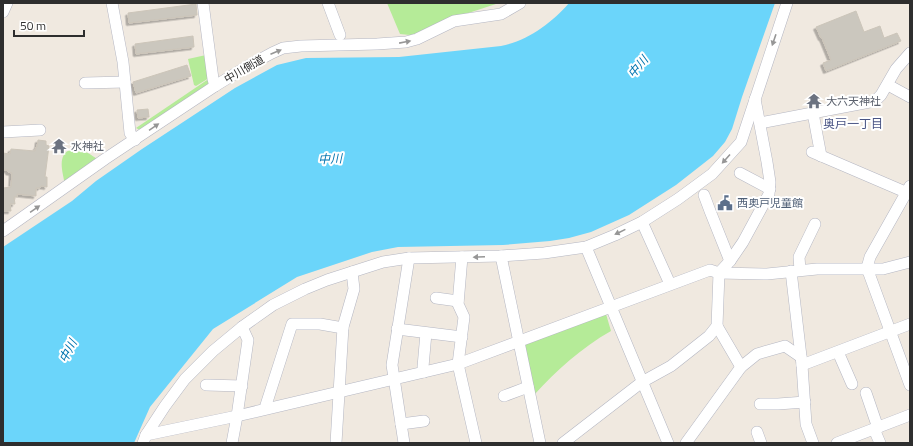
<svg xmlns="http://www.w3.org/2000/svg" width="913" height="446" font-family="'Titillium Web','Noto Sans JP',sans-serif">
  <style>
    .green { fill: #b5eb98 }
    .water { fill: #6bd5fa }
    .building { fill: #cbc7be; stroke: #ccc5b9; filter: url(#shadow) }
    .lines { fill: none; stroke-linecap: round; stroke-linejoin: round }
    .minor-casing { stroke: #b4b6c2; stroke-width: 12 }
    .minor { stroke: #fff; stroke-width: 11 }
    .oneway { fill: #969696 }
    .labels { text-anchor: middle; stroke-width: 4; stroke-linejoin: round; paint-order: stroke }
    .street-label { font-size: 11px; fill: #2e2e2e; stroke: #fff }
    .worship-label { font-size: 11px; fill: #5b616d; stroke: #fff; text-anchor: start }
    .service-label { font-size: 11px; fill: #4e5e75; stroke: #fff; text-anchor: start }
    .water-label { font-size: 12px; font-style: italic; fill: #0174af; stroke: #fff }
    .neighbourhood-label { font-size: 12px; fill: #495484; stroke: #fff }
  </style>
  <defs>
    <filter id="shadow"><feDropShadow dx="-2.5" dy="2.5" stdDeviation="0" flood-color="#0004"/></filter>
  </defs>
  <rect width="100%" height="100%" fill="#f0e9e0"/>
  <g class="green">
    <path d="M387 3H499L444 21 411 36 410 35 400 34Z"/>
    <path d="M206 55 209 78 196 86 194 85 188 59Z"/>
    <path d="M210 78 209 84 142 131 136 128Z"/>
    <path d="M72 149C83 148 91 155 99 160L65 185C63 172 56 154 72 149Z"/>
    <path d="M606 314 611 331C581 348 557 370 534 395L522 345Z"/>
  </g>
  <path class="water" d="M569 3H775L742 97 732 129 725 142 713 156 676 185 629 215 591 232 569 238 550 241 503 245 398 247 372 252 297 277 213 329 150 407 134 443H3V247L72 201 96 181 142 149 235 88 277 65 306 58 399 57 501 46C527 41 552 23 569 3Z"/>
  <g class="building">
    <path d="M196 4 197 15 129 23 128 13Z"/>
    <path d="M856 11 864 32 880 26 884 38 897 33 901 41 826 71 823 63 831 60 822 38H821L816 27Z"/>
    <path d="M193 36 194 47 136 54 135 44Z"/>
    <path d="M187 65 191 76 136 93 133 82Z"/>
    <path d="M148 109 149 117 138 118 137 110Z"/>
    <path d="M38 140 46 141V145L49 146 45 177H47V187L41 186 40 188H36V196L17 194V197H14L15 204H10L11 211H3V188L11 187 12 173 8 172V170H3V153L10 154 11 149 35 151 36 147H37Z"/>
  </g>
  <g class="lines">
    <g class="minor-casing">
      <g id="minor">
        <path d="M112 3 123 62 130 133 135 140"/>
        <path d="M203 3 213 79 215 86"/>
        <path d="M328 3 340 35"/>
        <path d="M3 12 7 3"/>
        <path d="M85 83 125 82"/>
        <path d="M888 85 910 97"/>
        <path d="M813 113 821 156"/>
        <path d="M760 123 875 101 881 95 896 69 910 53"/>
        <path d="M3 132 40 130"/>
        <path d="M812 152 910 194"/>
        <path d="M740 173 770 189"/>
        <path d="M910 186 870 257 867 268 910 385"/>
        <path d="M704 195 710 211 730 261"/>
        <path d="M642 222 670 284"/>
        <path d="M3 231 105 159 215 86 246 67 272 53 283 48 301 46 377 44 406 42 417 39 454 21 501 14 520 3"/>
        <path d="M586 247 668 443"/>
        <path d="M501 256 540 443"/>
        <path d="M462 257 458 304 464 317 458 364 476 443"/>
        <path d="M800 270 799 257 815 224"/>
        <path d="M791 271 802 365 806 424 813 443"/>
        <path d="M436 298 458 301"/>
        <path d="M717 326 741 367 757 354 785 346 801 357"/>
        <path d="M397 329 462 337"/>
        <path d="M838 352 852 384"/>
        <path d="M802 365 910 324"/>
        <path d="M424 372 423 367 426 333"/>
        <path d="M206 385 242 386"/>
        <path d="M866 393 878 428"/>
        <path d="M504 396 528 387"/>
        <path d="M760 404H778L805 402"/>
        <path d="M266 408V405L292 324H320L343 328"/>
        <path d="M401 424 424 421"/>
        <path d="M874 429 880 443"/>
        <path d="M757 432 761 443"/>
        <path d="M146 435 237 416 458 364 710 270 719 273 767 274 817 269H883L910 262"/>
        <path d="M143 443 146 435 165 406 185 379 213 351 242 327 273 305 305 289 327 280 383 262 409 258 501 256 544 253 586 247 615 235 642 222 678 199 712 174 741 142 787 3"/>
        <path d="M232 443 237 416 248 340 242 327"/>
        <path d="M336 443 343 327 354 289 352 272"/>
        <path d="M404 443 392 365 409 258"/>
        <path d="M563 443 642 382 671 366 709 336 717 326 719 273 730 261 743 242 769 194 770 182 767 162 755 99"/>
        <path d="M686 443 741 367"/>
        <path d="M837 443 910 415"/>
      </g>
    </g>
    <use href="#minor" class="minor"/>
  </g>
  <defs><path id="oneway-solid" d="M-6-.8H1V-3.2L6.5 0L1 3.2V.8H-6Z"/></defs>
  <g class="oneway">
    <use href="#oneway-solid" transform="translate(774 40) rotate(109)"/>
    <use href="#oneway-solid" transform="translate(405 42) rotate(-11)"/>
    <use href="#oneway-solid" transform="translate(276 52) rotate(-23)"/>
    <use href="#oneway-solid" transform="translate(154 127) rotate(-34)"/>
    <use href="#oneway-solid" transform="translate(726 159) rotate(132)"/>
    <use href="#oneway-solid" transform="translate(35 209) rotate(-35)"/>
    <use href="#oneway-solid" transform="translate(620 232) rotate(154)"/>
    <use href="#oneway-solid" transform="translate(479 257) rotate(178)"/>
  </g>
  <defs>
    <g id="temple-bare" transform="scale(1.2)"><path d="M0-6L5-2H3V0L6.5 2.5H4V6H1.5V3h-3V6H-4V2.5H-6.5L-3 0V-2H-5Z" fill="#6b7280" stroke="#fff" stroke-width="2.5" paint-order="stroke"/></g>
    <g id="civic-bare" transform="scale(1.2)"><path d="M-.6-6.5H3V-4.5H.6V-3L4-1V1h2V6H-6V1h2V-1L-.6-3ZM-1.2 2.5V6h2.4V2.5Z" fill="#5c6f8a" stroke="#fff" stroke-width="2.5" paint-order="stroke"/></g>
  </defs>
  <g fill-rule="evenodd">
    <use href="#temple-bare" x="814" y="101"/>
    <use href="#temple-bare" x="59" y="146"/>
    <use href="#civic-bare" x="725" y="203"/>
  </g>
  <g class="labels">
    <g class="street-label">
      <text transform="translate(244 69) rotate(-30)" y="4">中川側道</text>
    </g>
    <g class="worship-label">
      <text x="826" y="105">大六天神社</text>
      <text x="71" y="150">水神社</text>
    </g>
    <g class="service-label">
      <text x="737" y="207">西奥戸児童館</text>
    </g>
    <g class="water-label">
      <text transform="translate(638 67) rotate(-50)" y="4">中川</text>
      <text transform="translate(330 159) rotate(-2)" y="4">中川</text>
      <text transform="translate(68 351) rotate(-62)" y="4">中川</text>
    </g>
    <g class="neighbourhood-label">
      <text x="853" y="128">奥戸一丁目</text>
    </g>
  </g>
  <rect width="913" height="446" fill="none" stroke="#2e2e2e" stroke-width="8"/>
  <path d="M14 30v6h70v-6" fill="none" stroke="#2e2e2e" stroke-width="2"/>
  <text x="20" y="30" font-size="12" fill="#2e2e2e" stroke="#ffffff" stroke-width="3" paint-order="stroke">50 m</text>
</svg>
